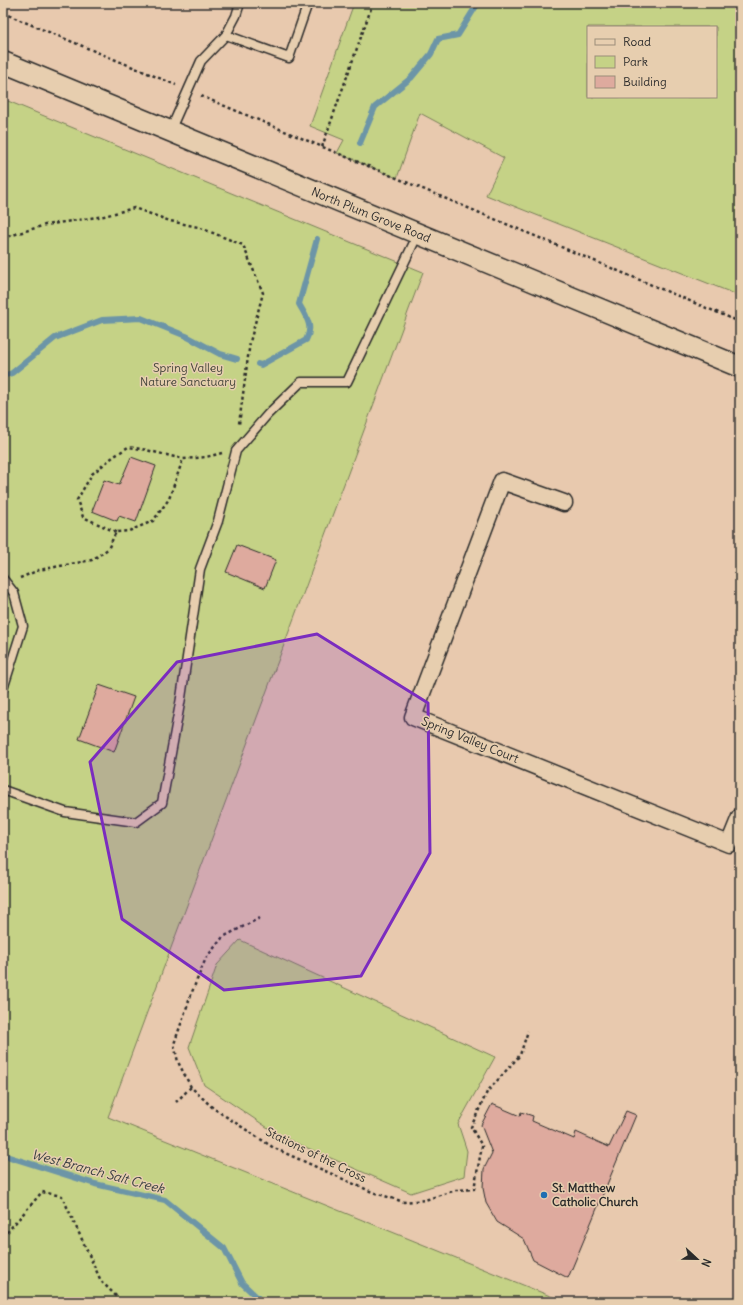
<svg xmlns="http://www.w3.org/2000/svg" width="743" height="1305" font-family="Delius,sans-serif">
  <style>
    .green { fill: #c5d286; stroke: #787e58; fill-rule: evenodd }
    .lines { fill: none; stroke-linecap: round; stroke-linejoin: round }
    .stream { stroke: #6c95a7; stroke-width: 6 }
    .building { fill: #deaa9e; stroke: #2b2b2b }
    .service-casing { stroke: #2b2b2b; stroke-width: 11 }
    .minor-casing { stroke: #2b2b2b; stroke-width: 19 }
    .tertiary-casing { stroke: #2b2b2b; stroke-width: 23 }
    .path { stroke: #2b2b2b; stroke-width: 2.5; stroke-dasharray: 3 3; stroke-linecap: butt }
    .service { stroke: #e7ceaf; stroke-width: 8 }
    .minor { stroke: #e7ceaf; stroke-width: 16 }
    .tertiary { stroke: #e7ceaf; stroke-width: 20 }
    .marked { fill: #7b2cbf; fill-opacity: 0.2; stroke: #7b2cbf; stroke-width: 3; stroke-linejoin: round }
    .poi-dot { fill: #1f6fb2; stroke: #e7ceaf; stroke-width: 1.5 }
    .labels { text-anchor: middle; stroke-width: 3; stroke-linejoin: round; paint-order: stroke }
    .street-label { font-size: 12px; fill: #2b2b2b; stroke: #e7ceaf }
    .park-label { font-size: 12px; fill: #424439; stroke: #e7ceaf }
    .poi-label { font-size: 12px; font-weight: bold; fill: #2b2b2b; stroke: #e7ceaf; text-anchor: start }
    .water-label { font-size: 13px; font-style: italic; fill: #363d40; stroke: #e7ceaf }
  </style>
  <rect width="100%" height="100%" fill="#e8c9ae"/>
  <filter id="ink" filterUnits="userSpaceOnUse"><feTurbulence type="fractalNoise" baseFrequency=".025" numOctaves="2"/><feDisplacementMap in="SourceGraphic" scale="8" xChannelSelector="R" yChannelSelector="G"/><feConvolveMatrix kernelMatrix="1 2 1 2 8 2 1 2 1" color-interpolation-filters="sRGB"/></filter>
  <g filter="url(#ink)">
    <g class="green">
      <path d="M354 3H740V296L486 195 504 158 420 113 397 178 337 153 344 140 310 126ZM588 27H716V97H588Z"/>
      <path d="M3 99 423 272 108 1117 565 1302H3Z"/>
      <path d="M240 940 495 1057 458 1124 467 1151 464 1176 411 1193 280 1136 204 1085 189 1047 217 965Z"/>
    </g>
    <g class="lines">
      <g class="stream">
        <path d="M360 143 375 107 411 78 431 54 438 39 458 35 478 3"/>
        <path d="M258 364 261 365 306 340C314 326 306 317 299 304L317 239"/>
        <path d="M3 376 12 373 55 338 102 320 141 318 186 336 220 354 237 359"/>
        <path d="M3 1155 95 1184 165 1200 224 1248 242 1283 262 1302"/>
      </g>
    </g>
    <g class="building">
      <path d="M131 457 156 466 136 522 119 516 117 521 92 511 104 480 119 485Z"/>
      <path d="M237 545 276 560 265 588 226 572Z"/>
      <path d="M99 685 134 697 114 752 79 739Z"/>
      <path d="M492 1104 520 1116 521 1112 533 1116 532 1121 574 1139 576 1132 609 1147 626 1111 636 1115 568 1278 533 1260 524 1239 497 1222 486 1203 483 1188 484 1169 492 1153 481 1125Z"/>
    </g>
    <g class="lines">
      <g class="service-casing">
        <g id="service">
          <path d="M226 35 289 58 308 3"/>
          <path d="M170 131 201 61 226 35 236 16 240 3"/>
          <path d="M3 579 14 593 23 626 3 689"/>
          <path d="M3 790 65 812 136 822 162 803 181 698 200 569 218 521 236 451 268 414 301 382H347L418 234"/>
        </g>
      </g>
      <g class="minor-casing">
        <path id="minor" d="M564 503 502 481 413 717 729 844 740 817"/>
      </g>
      <g class="tertiary-casing">
        <path id="tertiary" d="M3 62 740 367"/>
      </g>
      <g class="path">
        <path d="M3 13 176 85"/>
        <path d="M201 96 740 322"/>
        <path d="M322 147 373 3"/>
        <path d="M3 238 45 225 104 216 134 208 170 221 198 227 243 245 263 293 250 342 239 424"/>
        <path d="M116 532 83 517 77 500 92 474 113 457 128 447 142 449 183 459"/>
        <path d="M20 578 39 570 92 560 108 549 116 532 129 531 153 521 169 499 183 459 206 457 222 453"/>
        <path d="M260 918 223 937 206 958 192 992 174 1044 178 1062 191 1087 213 1108 274 1148 372 1192 404 1202 425 1200 456 1190 474 1189 482 1146 471 1127 487 1092 520 1055 528 1031"/>
        <path d="M176 1102 191 1087"/>
        <path d="M3 1237 42 1192 62 1196 101 1281 122 1302"/>
      </g>
      <use href="#service" class="service"/>
      <use href="#minor" class="minor"/>
      <use href="#tertiary" class="tertiary"/>
    </g>
  </g>
  <path class="marked" d="M317 634 428 703 430 853 361 976 224 990 122 919 90 762 177 662Z"/>
  <circle class="poi-dot" cx="544" cy="1195" r="4"/>
  <g class="labels">
    <g class="street-label">
      <text transform="translate(371 215) rotate(22)" y="4">North Plum Grove Road</text>
      <text transform="translate(470 740) rotate(22)" y="4">Spring Valley Court</text>
      <text transform="translate(316 1155) rotate(26)" y="4">Stations of the Cross</text>
    </g>
    <g class="park-label">
      <text x="188" y="372">Spring Valley<tspan x="188" dy="14">Nature Sanctuary</tspan></text>
    </g>
    <g class="poi-label">
      <text x="552" y="1192">St. Matthew<tspan x="552" dy="14">Catholic Church</tspan></text>
    </g>
    <g class="water-label">
      <text transform="translate(98 1171) rotate(15)" y="5">West Branch Salt Creek</text>
    </g>
  </g>
  <rect width="743" height="1305" fill="none" stroke="#e7ceaf" stroke-width="16"/>
  <rect x="8" y="8" width="727" height="1289" fill="none" stroke="#2b2b2b" stroke-width="1.5" filter="url(#ink)"/>
  <rect x="587" y="26" width="130" height="72" fill="#e7ceaf" stroke="#9c8d7a"/>
  <rect x="595" y="39" width="20" height="6" fill="#e7ceaf" stroke="#9c8d7a"/>
  <text x="623" y="46" font-size="12" fill="#2b2b2b">Road</text>
  <rect x="595" y="56" width="20" height="12" fill="#c5d286" stroke="#9c8d7a"/>
  <text x="623" y="66" font-size="12" fill="#2b2b2b">Park</text>
  <rect x="595" y="76" width="20" height="12" fill="#deaa9e" stroke="#9c8d7a"/>
  <text x="623" y="86" font-size="12" fill="#2b2b2b">Building</text>
  <g transform="translate(697 1259) rotate(112)" stroke="#e7ceaf" stroke-width="3" paint-order="stroke">
  <path d="M0-3L7 15L0 10L-7 15Z" fill="#2b2b2b"/>
  <text y="-6" font-size="11" font-weight="bold" text-anchor="middle" fill="#2b2b2b">N</text>
  </g>
</svg>
